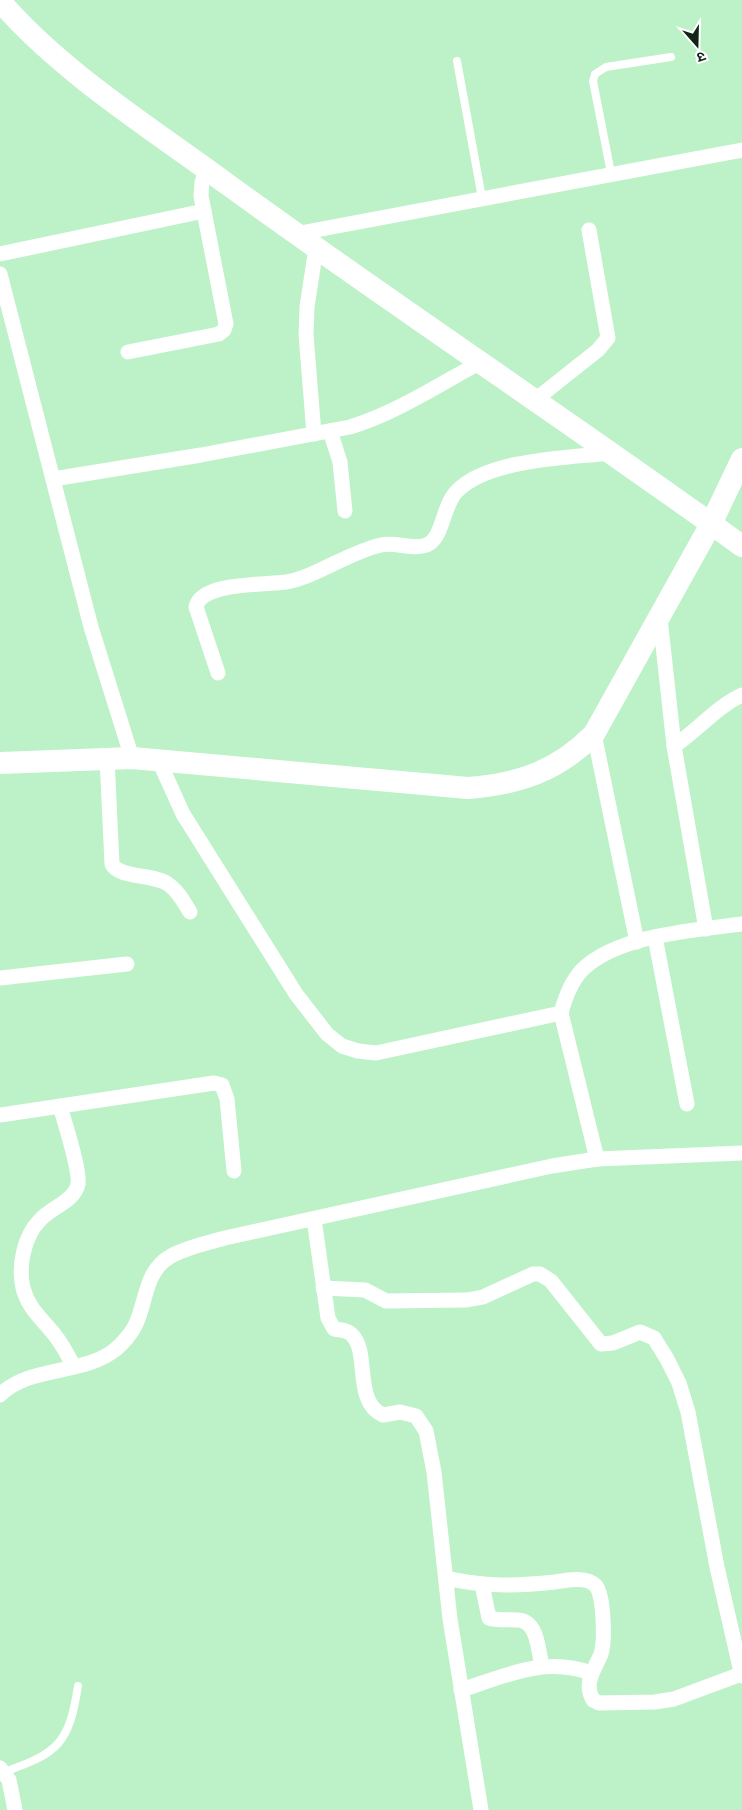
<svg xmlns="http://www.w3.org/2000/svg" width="742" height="1810" font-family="'DM Sans','Noto Sans Devanagari',sans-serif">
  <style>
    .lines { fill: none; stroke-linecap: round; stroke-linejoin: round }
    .lane { stroke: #fff; stroke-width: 8 }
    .street { stroke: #fff; stroke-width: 15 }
    .secondary { stroke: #fff; stroke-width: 22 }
  </style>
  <rect width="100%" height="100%" fill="#bdf1c7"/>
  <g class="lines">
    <g class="lane">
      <path d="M457 61 482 198"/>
      <path d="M611 173 593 81 595 74 606 67 671 57"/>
      <path d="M4 1772C59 1753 69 1743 78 1686"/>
    </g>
    <g class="street">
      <path d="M295 234 742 150"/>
      <path d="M0 254 204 211"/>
      <path d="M0 274 91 627 132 758"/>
      <path d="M128 352 219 334 224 330 226 324 201 196 202 182 207 170"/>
      <path d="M535 400 598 350 608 338 589 230"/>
      <path d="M330 431 340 462 345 511"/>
      <path d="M314 434 306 335 307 307 316 248"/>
      <path d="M53 479 201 455 350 427C396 413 438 385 481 362"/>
      <path d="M660 618 674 746 706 929"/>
      <path d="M218 673 196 607C201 582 265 585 286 582 316 577 349 552 381 545 396 542 409 549 423 546 444 542 441 507 457 491 488 459 567 458 610 453"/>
      <path d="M594 734 637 942"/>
      <path d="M674 746C698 730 716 707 742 695"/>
      <path d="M107 758 112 864C118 878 154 874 168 884 178 891 184 902 190 912"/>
      <path d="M159 761 183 814 296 994 327 1034 342 1046 358 1051 376 1053 561 1013 597 1159"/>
      <path d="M655 937 687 1104"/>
      <path d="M0 978 127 964"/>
      <path d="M561 1013C565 998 571 981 583 969 619 935 695 930 742 924"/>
      <path d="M60 1106C65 1124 80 1169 78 1184 75 1201 50 1208 40 1220 24 1236 18 1266 23 1288 28 1308 42 1319 54 1334 62 1344 68 1355 74 1367"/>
      <path d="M0 1115 214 1083 222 1085 227 1099 234 1171"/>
      <path d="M314 1219 328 1318 334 1329C340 1330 348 1330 352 1335 370 1352 353 1402 383 1415L400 1412 416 1416 426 1431 434 1472 450 1619 481 1810"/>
      <path d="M323 1288 365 1290 386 1301 467 1300 483 1297 533 1274H540L551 1281 601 1344 613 1343 640 1332 654 1338 667 1359 679 1383 688 1412 717 1567 742 1676"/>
      <path d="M0 1395C30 1365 83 1376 116 1349 124 1342 130 1335 135 1326 147 1302 144 1271 171 1256 187 1247 207 1243 225 1238L552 1166 597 1159 742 1153"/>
      <path d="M446 1578C483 1587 518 1586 555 1582 567 1580 587 1576 596 1586 604 1596 605 1642 601 1654 595 1669 583 1683 593 1700L599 1703 655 1702 674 1699 741 1674"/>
      <path d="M482 1584 489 1618C499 1621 508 1619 518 1620 538 1621 538 1650 542 1666"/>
      <path d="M461 1690C505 1676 545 1656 591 1673"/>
      <path d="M0 1768 9 1780 15 1810"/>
    </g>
    <g class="secondary">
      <path d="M0 1C61 72 151 128 227 184 396 307 572 423 742 546"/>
      <path d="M0 763 132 758 468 788C519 784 558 771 594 734L711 524 742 459"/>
    </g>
  </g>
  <g transform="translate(697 45) rotate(160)" stroke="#ffffff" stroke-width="4" paint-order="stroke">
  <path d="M0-4L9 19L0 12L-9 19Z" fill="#102516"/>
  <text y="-8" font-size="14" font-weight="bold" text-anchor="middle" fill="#102516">उ</text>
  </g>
</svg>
